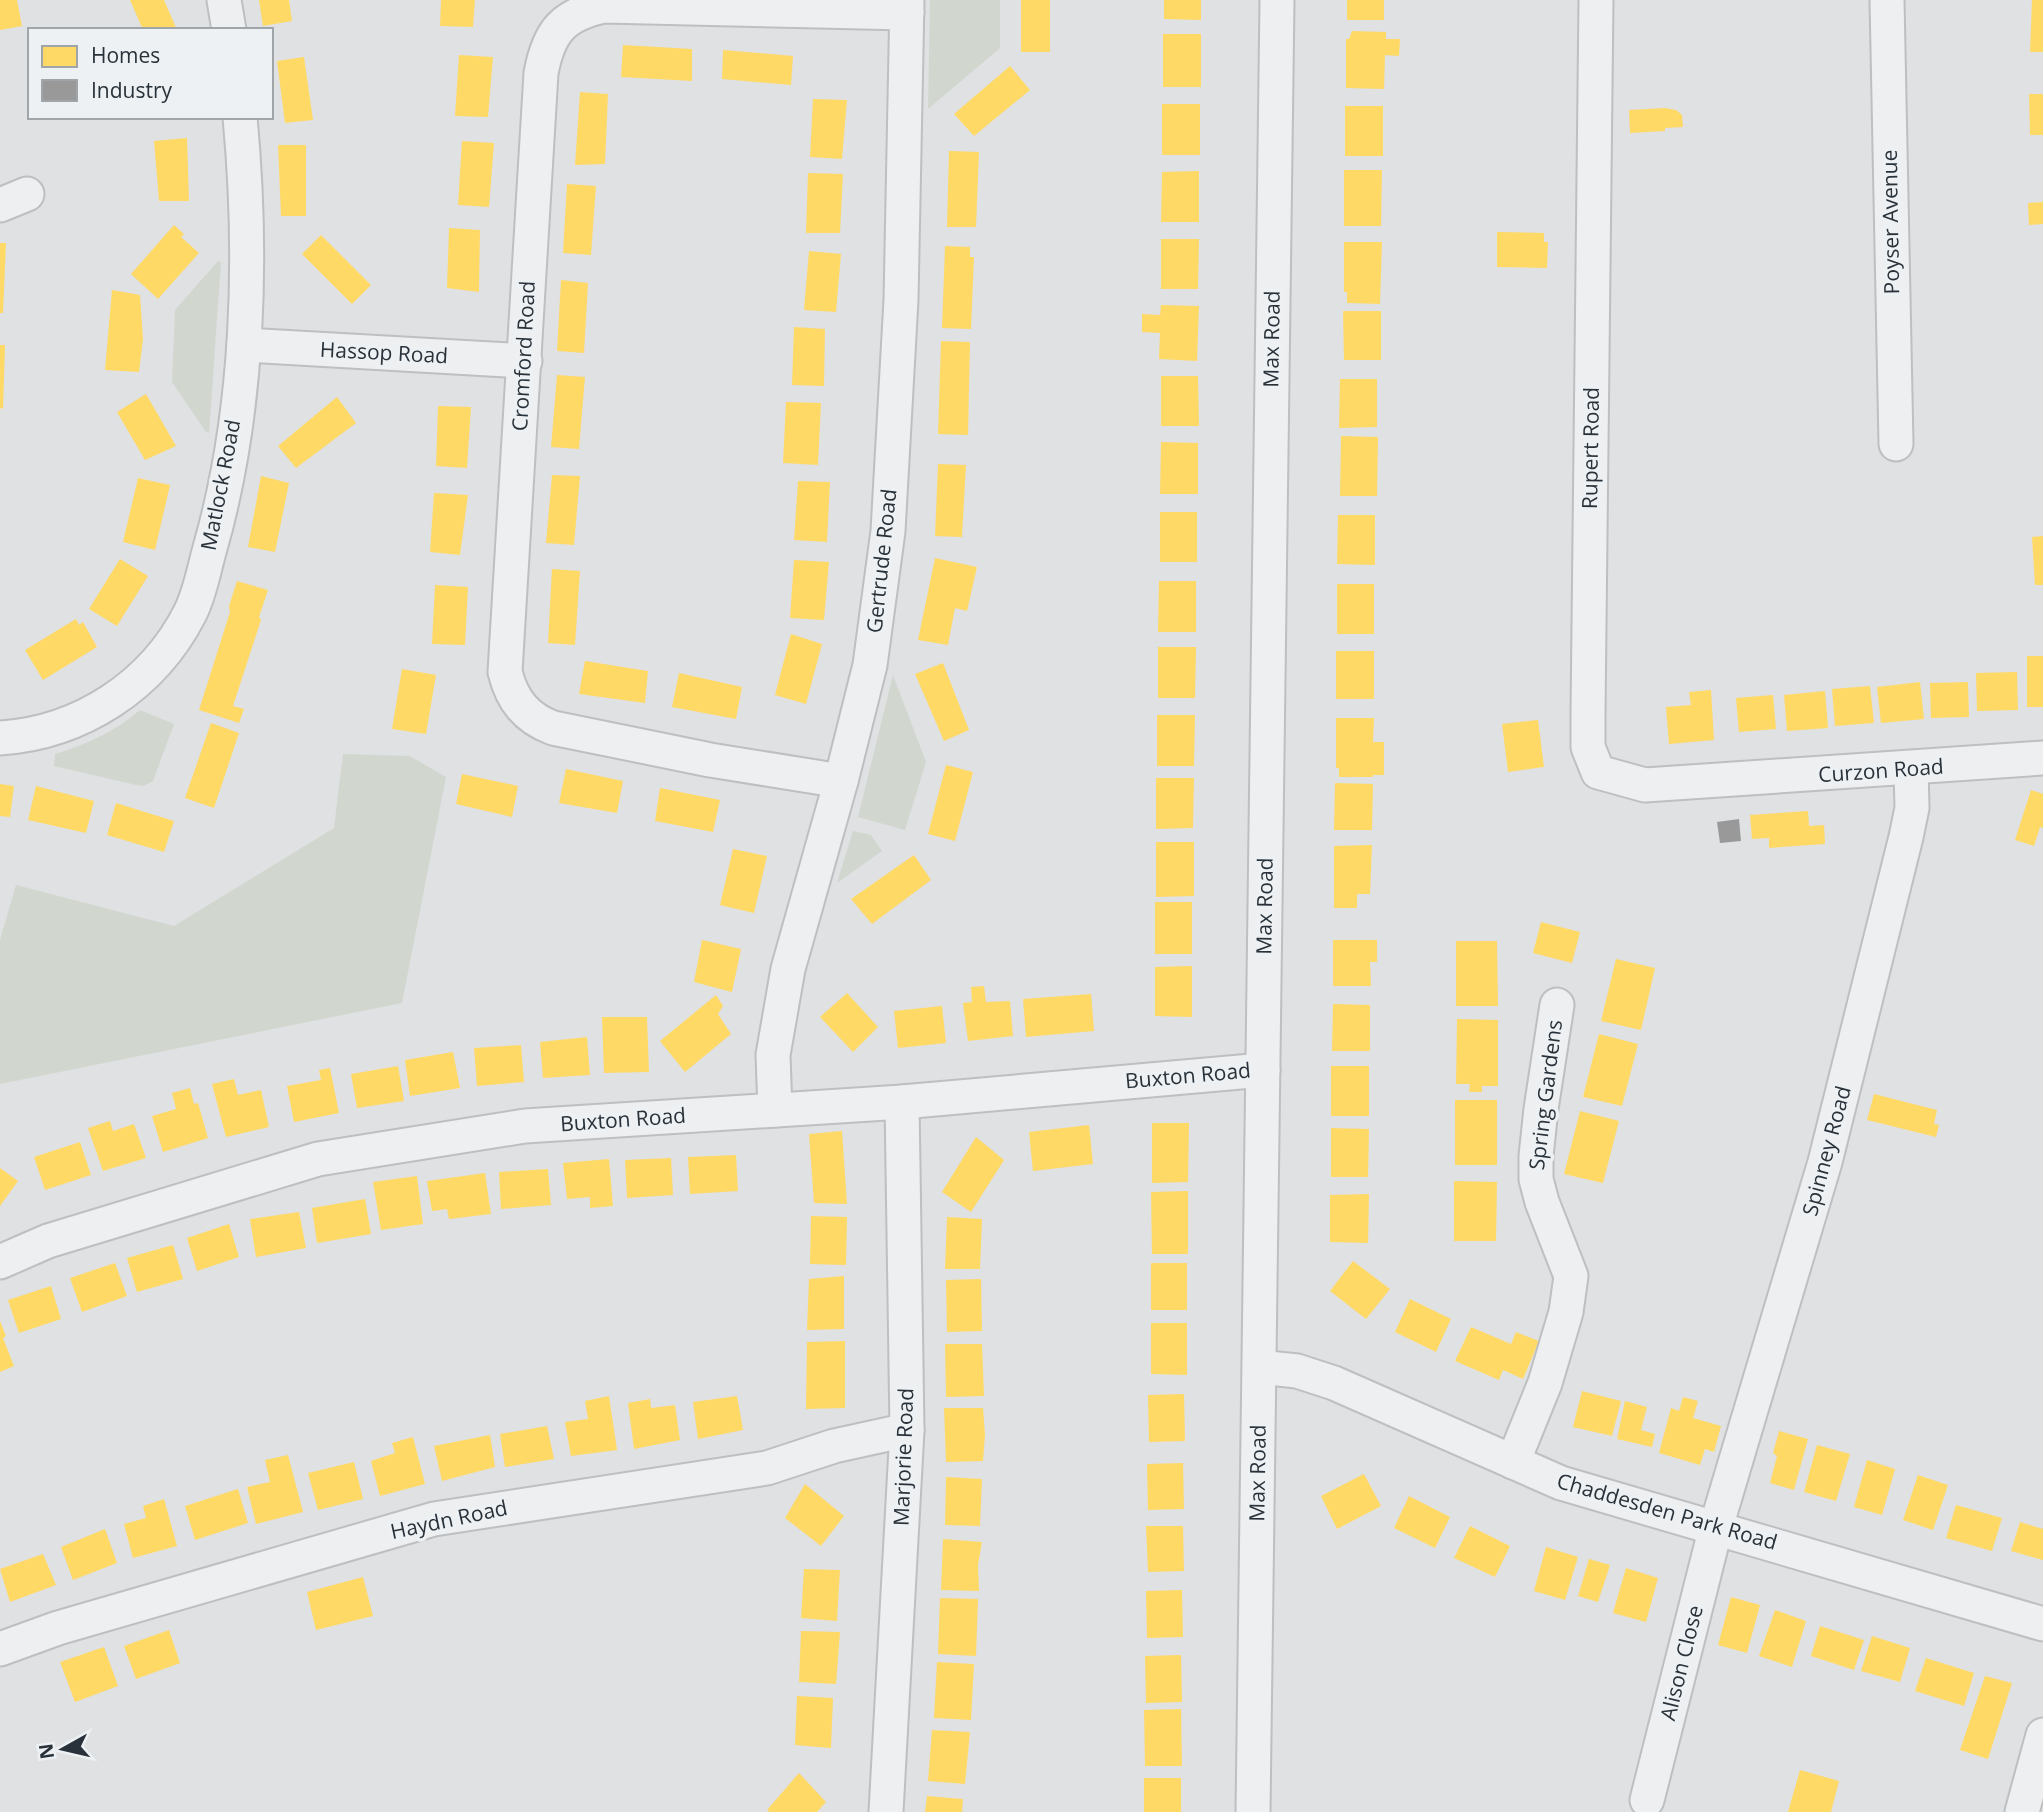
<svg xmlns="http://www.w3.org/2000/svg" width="2043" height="1812" font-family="'Open Sans',sans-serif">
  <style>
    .green { fill: #d1d7cf }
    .homes { fill: #ffd966 }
    .industry { fill: #999 }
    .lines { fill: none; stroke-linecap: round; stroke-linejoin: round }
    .minor-casing { stroke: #bdbfc1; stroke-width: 37 }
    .minor { stroke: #eeeff1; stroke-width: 33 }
    .labels { text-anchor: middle; stroke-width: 7; stroke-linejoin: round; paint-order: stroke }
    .street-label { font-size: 21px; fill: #29323a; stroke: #edf1f3 }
  </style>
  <rect width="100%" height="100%" fill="#dfe1e3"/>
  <g class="green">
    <path d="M930 0H1000V48L928 109Z"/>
    <path d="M218 261 221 262 209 433 206 432 172 382 175 310Z"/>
    <path d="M893 675 926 762 905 830 858 817Z"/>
    <path d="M140 710 174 724 153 781 143 786 136 785 54 766 55 754C87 744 115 732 140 710Z"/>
    <path d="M343 754 410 756 446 777 402 1003 0 1084V940L16 885 174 926 334 828Z"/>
    <path d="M853 831 871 835 882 851 837 883Z"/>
  </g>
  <g class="homes">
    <path d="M0 0H17L22 26 0 30Z"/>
    <path d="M130 0H164L177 30H143Z"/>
    <path d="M259 0H289L292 21 263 26Z"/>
    <path d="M441 0H475L473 27 440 26Z"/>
    <rect x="1021" y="0" width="29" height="52"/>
    <path d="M1164 0H1201V20L1164 19Z"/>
    <rect x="1347" y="0" width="37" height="20"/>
    <path d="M2032 0H2043V52H2030Z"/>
    <path d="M1352 31 1386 32V39H1400L1399 56 1385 55 1384 89 1346 88V39H1349Z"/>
    <rect x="1163" y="34" width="38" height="53"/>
    <path d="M623 45 692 49V81L621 77Z"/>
    <path d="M723 50 793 56 791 85 722 79Z"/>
    <path d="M459 55 493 57 488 117 455 116Z"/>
    <path d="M304 57 313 120 285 123 277 61Z"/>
    <path d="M1010 66 1030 90 974 136 954 114Z"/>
    <path d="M580 92 608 94 605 164 575 165Z"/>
    <path d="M2029 94H2043V135H2030Z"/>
    <path d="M813 99 847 100 842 159 810 157Z"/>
    <rect x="1162" y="104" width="38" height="51"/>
    <rect x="1345" y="106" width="38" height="50"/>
    <path d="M1665 108 1676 110 1682 115 1683 127 1665 128V131L1630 133 1629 110Z"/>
    <path d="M187 138 189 201H159L154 141Z"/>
    <path d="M462 141 494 143 489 207 458 205Z"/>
    <path d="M278 145H306V216H281Z"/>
    <path d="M949 151 979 152 976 227H947Z"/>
    <path d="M1344 170H1382L1381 226H1344Z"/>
    <path d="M1199 171V222H1161L1162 172Z"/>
    <path d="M808 173 843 174 840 233H806Z"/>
    <path d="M567 184 596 186 591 255 563 253Z"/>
    <path d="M2043 202V224L2029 225 2028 203Z"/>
    <path d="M174 225 184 234 181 237 199 253 158 299 131 274Z"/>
    <path d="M449 228 480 230 479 292 447 288Z"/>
    <path d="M1497 232 1544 233V242H1548L1547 268 1497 267Z"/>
    <path d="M321 235 371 285 352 304 302 254Z"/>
    <path d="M1161 239H1199L1198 289H1161Z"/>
    <path d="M1344 242H1382L1380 304 1347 303V292H1344Z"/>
    <path d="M0 243H6L3 313H0Z"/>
    <path d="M945 246 970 247V257H974L971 329 942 328Z"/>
    <path d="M809 251 841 254 836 312 804 310Z"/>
    <path d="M561 280 588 283 584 353 557 351Z"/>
    <path d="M112 290 140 295 143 339 139 372 105 370Z"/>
    <path d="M1161 305 1199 306 1197 361 1159 359 1160 333 1142 332V314L1160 315Z"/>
    <path d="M1343 311H1381V360H1344Z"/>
    <path d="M794 327 825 329 824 386 792 385Z"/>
    <path d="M941 341 970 342 968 435 938 434Z"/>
    <path d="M0 345H5L3 409 0 408Z"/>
    <path d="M557 375 585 377 579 449 551 447Z"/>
    <path d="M1161 376H1198L1199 426H1161Z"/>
    <path d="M1340 379H1377V427L1339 428Z"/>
    <path d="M146 394 176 446 145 460 117 412Z"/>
    <path d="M337 397 356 423 296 468 278 446Z"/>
    <path d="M786 402 821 403 818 465 783 463Z"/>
    <path d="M438 406 471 407 467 468 436 466Z"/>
    <path d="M1341 436 1378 437 1377 496H1340Z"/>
    <path d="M1161 442 1198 443V494H1160Z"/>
    <path d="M938 464 966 465 962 537 935 536Z"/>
    <path d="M552 475 580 476 574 545 546 543Z"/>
    <path d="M261 476 289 483 275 552 248 547Z"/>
    <path d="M138 478 170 485 155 550 123 542Z"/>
    <path d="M798 481 830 482 827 542 794 540Z"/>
    <path d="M434 493 468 495 460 555 430 552Z"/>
    <rect x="1160" y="512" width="37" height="50"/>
    <path d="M1338 515H1375V565L1337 564Z"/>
    <path d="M2043 536V585H2035L2032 537Z"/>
    <path d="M935 558 977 567 967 611 955 608 948 645 918 640Z"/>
    <path d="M120 559 148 576 117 626 89 609Z"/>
    <path d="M794 560 829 562 824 620 790 618Z"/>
    <path d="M552 569 580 571 575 645 548 643Z"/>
    <path d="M237 581 268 590 259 617 261 620 233 706 244 709 239 723 199 710 230 612 229 606Z"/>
    <path d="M1159 581H1196V632H1158Z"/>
    <rect x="1337" y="584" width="37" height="50"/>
    <path d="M435 585 468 587 465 645 432 644Z"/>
    <path d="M76 619 79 625 83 622 97 647 43 680 25 650Z"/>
    <path d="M791 634 822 644 806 704 775 695Z"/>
    <path d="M1158 647H1196L1195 698H1158Z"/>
    <rect x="1336" y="651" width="38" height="48"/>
    <rect x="2027" y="656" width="16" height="51"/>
    <path d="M585 661 648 671 645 703 579 694Z"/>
    <path d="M943 663 969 730 944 741 915 674Z"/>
    <path d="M402 669 436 675 426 734 392 729Z"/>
    <path d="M2017 672 2018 710 1977 711 1976 673Z"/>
    <path d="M679 673 742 687 736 719 672 707Z"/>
    <path d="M1920 682 1924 719 1881 723 1877 687Z"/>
    <path d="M1968 682 1969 717 1931 718 1930 683Z"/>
    <path d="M1870 686 1874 723 1835 726 1832 689Z"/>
    <path d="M1711 690 1714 740 1669 744 1666 707 1691 705 1689 692Z"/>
    <path d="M1825 691 1828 728 1787 731 1784 695Z"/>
    <path d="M1773 695 1776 729 1739 732 1736 698Z"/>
    <path d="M1157 715H1195L1194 766H1157Z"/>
    <path d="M1336 718H1374L1373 742H1384V775H1373V777H1339V768H1336Z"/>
    <path d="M1538 720 1544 767 1508 772 1502 724Z"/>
    <path d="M211 723 239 733 214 808 185 798Z"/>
    <path d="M946 765 973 772 955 841 928 834Z"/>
    <path d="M566 769 623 781 617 813 559 803Z"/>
    <path d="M462 774 518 786 512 817 456 804Z"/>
    <path d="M1156 778H1194L1193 828 1156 829Z"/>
    <path d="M1335 783 1373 784 1372 830H1334Z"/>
    <path d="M0 784 14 786 10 817 0 816Z"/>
    <path d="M36 786 94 801 86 833 28 820Z"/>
    <path d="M660 788 720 800 713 832 655 821Z"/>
    <path d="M2031 790 2043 794V828L2040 827 2034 846 2015 840Z"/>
    <path d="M116 803 174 821 164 852 107 835Z"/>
    <path d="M1808 811 1809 826 1824 825 1825 844 1769 848V838L1752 839 1750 815Z"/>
    <path d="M1156 842H1194V896L1156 897Z"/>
    <path d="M1372 845 1370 894H1357V908H1334V846Z"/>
    <path d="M733 849 767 856 754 913 720 905Z"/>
    <path d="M914 855 931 880 872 924 851 899Z"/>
    <rect x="1155" y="902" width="37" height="52"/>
    <path d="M1541 922 1580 932 1572 963 1533 953Z"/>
    <path d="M702 940 741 949 732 992 694 982Z"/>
    <path d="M1333 940H1377V962H1370L1371 986H1333Z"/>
    <path d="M1456 941H1497L1498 1006H1456Z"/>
    <path d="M1616 959 1655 968 1641 1030 1601 1021Z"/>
    <path d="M1192 966V1017L1155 1016V967Z"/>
    <path d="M984 986 986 1002 1010 1001 1013 1036 968 1041 963 1003 972 1002 971 987Z"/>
    <path d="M847 993 878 1027 853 1052 820 1017Z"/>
    <path d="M1091 994 1094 1031 1026 1037 1023 999Z"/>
    <path d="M716 995 723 1006 718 1014 731 1034 685 1072 660 1041Z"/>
    <path d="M1333 1004 1370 1005V1051H1332Z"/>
    <path d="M942 1006 946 1043 898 1048 894 1011Z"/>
    <path d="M602 1017H647L649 1072 604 1073Z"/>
    <path d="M1457 1019 1498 1020V1086H1482V1092H1469L1470 1084H1456Z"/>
    <path d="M1599 1034 1638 1044 1622 1106 1583 1097Z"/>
    <path d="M587 1037 590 1075 543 1078 540 1042Z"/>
    <path d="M521 1045 524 1082 477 1086 474 1048Z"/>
    <path d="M453 1052 460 1088 410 1096 405 1060Z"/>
    <path d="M398 1066 404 1101 357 1108 351 1074Z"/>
    <rect x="1331" y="1066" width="38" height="50"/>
    <path d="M330 1068 339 1113 294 1122 287 1086 321 1080 319 1070Z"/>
    <path d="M234 1079 238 1095 261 1090 269 1127 226 1137 212 1084Z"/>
    <path d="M190 1088 194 1104 198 1103 208 1138 163 1152 152 1116 176 1109 172 1093Z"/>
    <path d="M1874 1094 1937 1110 1934 1124 1939 1125 1936 1137 1867 1120Z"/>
    <rect x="1455" y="1100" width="42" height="65"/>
    <path d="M1580 1111 1619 1121 1603 1183 1564 1174Z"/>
    <path d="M110 1121 113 1131 134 1124 146 1158 103 1171 88 1128Z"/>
    <path d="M1152 1123H1189L1188 1182 1152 1183Z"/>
    <path d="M1089 1125 1093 1164 1033 1171 1029 1132Z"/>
    <path d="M1331 1128 1369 1129 1368 1177H1331Z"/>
    <path d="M842 1131 847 1204 814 1203 809 1134Z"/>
    <path d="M976 1137 1004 1160 971 1212 942 1192Z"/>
    <path d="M80 1142 91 1175 45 1190 34 1157Z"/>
    <path d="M736 1155 738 1191 690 1194 688 1157Z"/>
    <path d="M671 1158 673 1195 627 1198 625 1160Z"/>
    <path d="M609 1159 613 1206 590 1208V1197L567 1199 563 1163Z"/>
    <path d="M0 1168 18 1181 0 1206Z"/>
    <path d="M548 1169 551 1205 501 1209 499 1172Z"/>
    <path d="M485 1173 491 1214 449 1219 447 1209 432 1211 427 1181Z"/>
    <path d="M417 1176 423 1224 381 1230 373 1182Z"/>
    <path d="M1454 1181 1497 1182 1496 1241H1454Z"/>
    <path d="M1188 1191V1254H1152L1151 1192Z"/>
    <path d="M1369 1194 1368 1243 1330 1242V1195Z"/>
    <path d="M365 1199 371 1234 317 1243 312 1208Z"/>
    <path d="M299 1212 306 1248 256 1257 250 1219Z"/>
    <path d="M811 1216 847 1217 846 1265 810 1264Z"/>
    <path d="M947 1217 982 1219 980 1269H945Z"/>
    <path d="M229 1224 239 1257 197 1271 187 1238Z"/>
    <path d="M173 1245 183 1279 137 1292 127 1258Z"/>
    <path d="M1353 1261 1390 1289 1366 1319 1330 1291Z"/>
    <path d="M115 1263 127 1296 82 1312 70 1278Z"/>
    <rect x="1151" y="1263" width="36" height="47"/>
    <path d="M844 1276V1329L807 1330 809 1279Z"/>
    <path d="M981 1279 982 1331 947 1332 946 1280Z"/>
    <path d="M51 1286 61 1319 19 1333 8 1300Z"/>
    <path d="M1410 1299 1451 1319 1436 1352 1395 1332Z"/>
    <path d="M0 1321 6 1336 3 1338 14 1366 0 1372Z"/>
    <path d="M1151 1323H1187V1375L1151 1374Z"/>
    <path d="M1471 1327 1511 1344 1516 1332 1539 1341 1523 1379 1503 1370 1499 1380 1455 1361Z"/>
    <path d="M845 1341V1408L806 1409 807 1342Z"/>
    <path d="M945 1344H982L984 1396 946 1397Z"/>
    <path d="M1582 1391 1621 1401 1612 1436 1573 1427Z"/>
    <path d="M1184 1394 1185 1441 1149 1442 1148 1395Z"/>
    <path d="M609 1396 617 1450 571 1456 565 1422 588 1419 585 1401Z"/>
    <path d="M737 1396 743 1430 698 1439 693 1402Z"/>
    <path d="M1683 1397 1698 1401 1693 1418 1721 1426 1714 1452 1705 1449 1700 1465 1659 1453 1671 1408 1679 1411Z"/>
    <path d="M650 1399 651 1408 675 1405 680 1440 634 1449 628 1403Z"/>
    <path d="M1625 1401 1647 1407 1641 1430 1655 1434 1652 1447 1617 1439Z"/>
    <path d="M944 1408H983L985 1435 983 1461 946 1462Z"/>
    <path d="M547 1426 554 1459 505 1467 500 1434Z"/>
    <path d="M1779 1431 1808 1439 1794 1490 1770 1483 1777 1456 1773 1453Z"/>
    <path d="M490 1435 495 1467 442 1481 434 1446Z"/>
    <path d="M413 1437 425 1484 380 1496 371 1461 395 1453 392 1443Z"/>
    <path d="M1817 1445 1850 1454 1836 1501 1804 1492Z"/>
    <path d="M288 1455 303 1512 256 1524 247 1487 270 1482 265 1460Z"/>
    <path d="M1867 1460 1895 1469 1882 1515 1854 1507Z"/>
    <path d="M354 1462 363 1499 318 1510 308 1473Z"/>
    <path d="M1183 1463 1184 1509 1148 1510 1147 1464Z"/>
    <path d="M1364 1474 1381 1506 1337 1529 1321 1496Z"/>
    <path d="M1918 1475 1948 1485 1933 1530 1903 1520Z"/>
    <path d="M946 1477 982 1479 980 1526 945 1525Z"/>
    <path d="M805 1484 844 1516 821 1546 785 1518Z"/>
    <path d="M238 1489 248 1523 195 1540 185 1506Z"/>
    <path d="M1409 1496 1450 1517 1435 1548 1394 1528Z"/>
    <path d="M164 1499 177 1546 133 1558 124 1524 146 1518 143 1506Z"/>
    <path d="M1956 1505 2002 1518 1992 1551 1946 1538Z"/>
    <path d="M2020 1522 2043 1529V1560L2011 1551Z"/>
    <path d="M1146 1526H1183L1184 1571 1148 1572Z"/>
    <path d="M1470 1526 1510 1546 1495 1577 1454 1558Z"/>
    <path d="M105 1529 117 1563 73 1580 61 1547Z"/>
    <path d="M943 1539 982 1542 978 1565 979 1591 941 1590Z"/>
    <path d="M1546 1547 1578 1557 1565 1600 1534 1591Z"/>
    <path d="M43 1554 56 1585 10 1602 0 1569Z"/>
    <path d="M1589 1559 1610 1565 1598 1602 1578 1596Z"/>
    <path d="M1626 1568 1658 1578 1646 1622 1613 1613Z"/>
    <path d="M804 1569 840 1570 837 1621 801 1618Z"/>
    <path d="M363 1577 373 1616 316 1630 307 1592Z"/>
    <path d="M1182 1590 1183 1637 1147 1638 1146 1591Z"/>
    <path d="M1731 1597 1760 1605 1747 1653 1718 1645Z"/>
    <path d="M940 1598 978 1599 976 1656 938 1654Z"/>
    <path d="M1775 1610 1806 1621 1792 1667 1759 1656Z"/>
    <path d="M1820 1626 1864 1640 1854 1670 1811 1656Z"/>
    <path d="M169 1630 180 1663 136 1679 124 1646Z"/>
    <path d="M801 1631 840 1632 836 1684 799 1682Z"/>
    <path d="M1872 1636 1910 1648 1900 1682 1861 1671Z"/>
    <path d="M104 1647 118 1686 75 1702 60 1662Z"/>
    <path d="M1181 1655 1182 1702 1146 1703 1145 1656Z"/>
    <path d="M1926 1658 1974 1673 1964 1706 1915 1691Z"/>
    <path d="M937 1662 974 1664 971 1720 934 1718Z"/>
    <path d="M1985 1676 2012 1683 1988 1759 1960 1750Z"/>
    <path d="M797 1696 833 1698 831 1748 795 1745Z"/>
    <path d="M1181 1709 1182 1766H1145L1144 1710Z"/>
    <path d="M932 1730 970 1732 965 1784 928 1781Z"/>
    <path d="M1800 1770 1839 1781 1831 1812H1788Z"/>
    <path d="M799 1773 826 1802 817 1812H770L767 1810Z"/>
    <rect x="1144" y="1778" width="37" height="34"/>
    <path d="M927 1796 963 1799 962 1812H925Z"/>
  </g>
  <path class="industry" d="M1739 819 1741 841 1720 843 1717 822Z"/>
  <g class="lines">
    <g class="minor-casing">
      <g id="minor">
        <path d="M224 0 229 30"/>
        <path d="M1596 0 1588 714V747L1598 772 1645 785 2043 758"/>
        <path d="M1887 0 1896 444"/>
        <path d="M0 205 27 194"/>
        <path d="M244 345 525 361"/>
        <path d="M0 738C80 733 153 686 190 613 200 594 204 569 210 548 249 412 253 257 240 117"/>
        <path d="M841 781 710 760 553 728C526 718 512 700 505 672L541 73C549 31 563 15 604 6L907 13"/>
        <path d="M775 1110 773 1055 788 969 841 781 870 665 888 531 901 300 907 0"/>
        <path d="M0 1262 48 1241 318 1159 525 1126 902 1102 1263 1070"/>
        <path d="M1260 1367 1297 1371 1334 1383 1561 1483 2043 1624"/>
        <path d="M1513 1462 1545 1383 1566 1312 1571 1276 1542 1202 1536 1179V1156L1541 1109 1557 1005"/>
        <path d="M0 1649 58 1628 434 1519 767 1468 834 1446 907 1430"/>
        <path d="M1647 1800 1716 1527 1825 1162 1906 837 1912 808 1911 769"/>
        <path d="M886 1812 907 1430 902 1102"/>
        <path d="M1253 1812 1277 0"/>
        <path d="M2022 1812 2043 1735"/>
      </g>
    </g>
    <use href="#minor" class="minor"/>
  </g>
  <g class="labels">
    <g class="street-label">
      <text transform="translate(1891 222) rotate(-91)" y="7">Poyser Avenue</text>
      <text transform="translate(1272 339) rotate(-89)" y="7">Max Road</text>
      <text transform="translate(384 353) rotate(3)" y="7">Hassop Road</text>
      <text transform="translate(524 356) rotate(-87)" y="7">Cromford Road</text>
      <text transform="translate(1591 448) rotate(-89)" y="7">Rupert Road</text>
      <text transform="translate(221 485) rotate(-79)" y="7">Matlock Road</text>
      <text transform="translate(882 561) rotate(-84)" y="7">Gertrude Road</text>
      <text transform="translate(1881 771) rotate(-4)" y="7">Curzon Road</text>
      <text transform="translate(1265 906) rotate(-89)" y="7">Max Road</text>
      <text transform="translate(1188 1076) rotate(-5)" y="7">Buxton Road</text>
      <text transform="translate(1546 1095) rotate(-83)" y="7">Spring Gardens</text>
      <text transform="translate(623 1120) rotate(-4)" y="7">Buxton Road</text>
      <text transform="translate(1827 1151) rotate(-75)" y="7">Spinney Road</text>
      <text transform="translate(904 1457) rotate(-88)" y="7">Marjorie Road</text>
      <text transform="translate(1258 1473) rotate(-89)" y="7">Max Road</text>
      <text transform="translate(1667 1512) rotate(16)" y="7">Chaddesden Park Road</text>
      <text transform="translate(449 1520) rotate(-12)" y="7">Haydn Road</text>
      <text transform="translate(1682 1663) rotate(-76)" y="7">Alison Close</text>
    </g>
  </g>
  <rect x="28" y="28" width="245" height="91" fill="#edf1f3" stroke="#9fa5a9" stroke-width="2"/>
  <rect x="42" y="46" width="35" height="21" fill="#ffd966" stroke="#9fa5a9" stroke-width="2"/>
  <text x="91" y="63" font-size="21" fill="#29323a">Homes</text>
  <rect x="42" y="80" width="35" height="21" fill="#999999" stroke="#9fa5a9" stroke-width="2"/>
  <text x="91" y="98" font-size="21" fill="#29323a">Industry</text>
  <g transform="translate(63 1749) rotate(262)" stroke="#edf1f3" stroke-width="5" paint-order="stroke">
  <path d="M0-5L12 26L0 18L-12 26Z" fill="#29323a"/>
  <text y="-10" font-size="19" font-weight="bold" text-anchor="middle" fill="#29323a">N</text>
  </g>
</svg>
